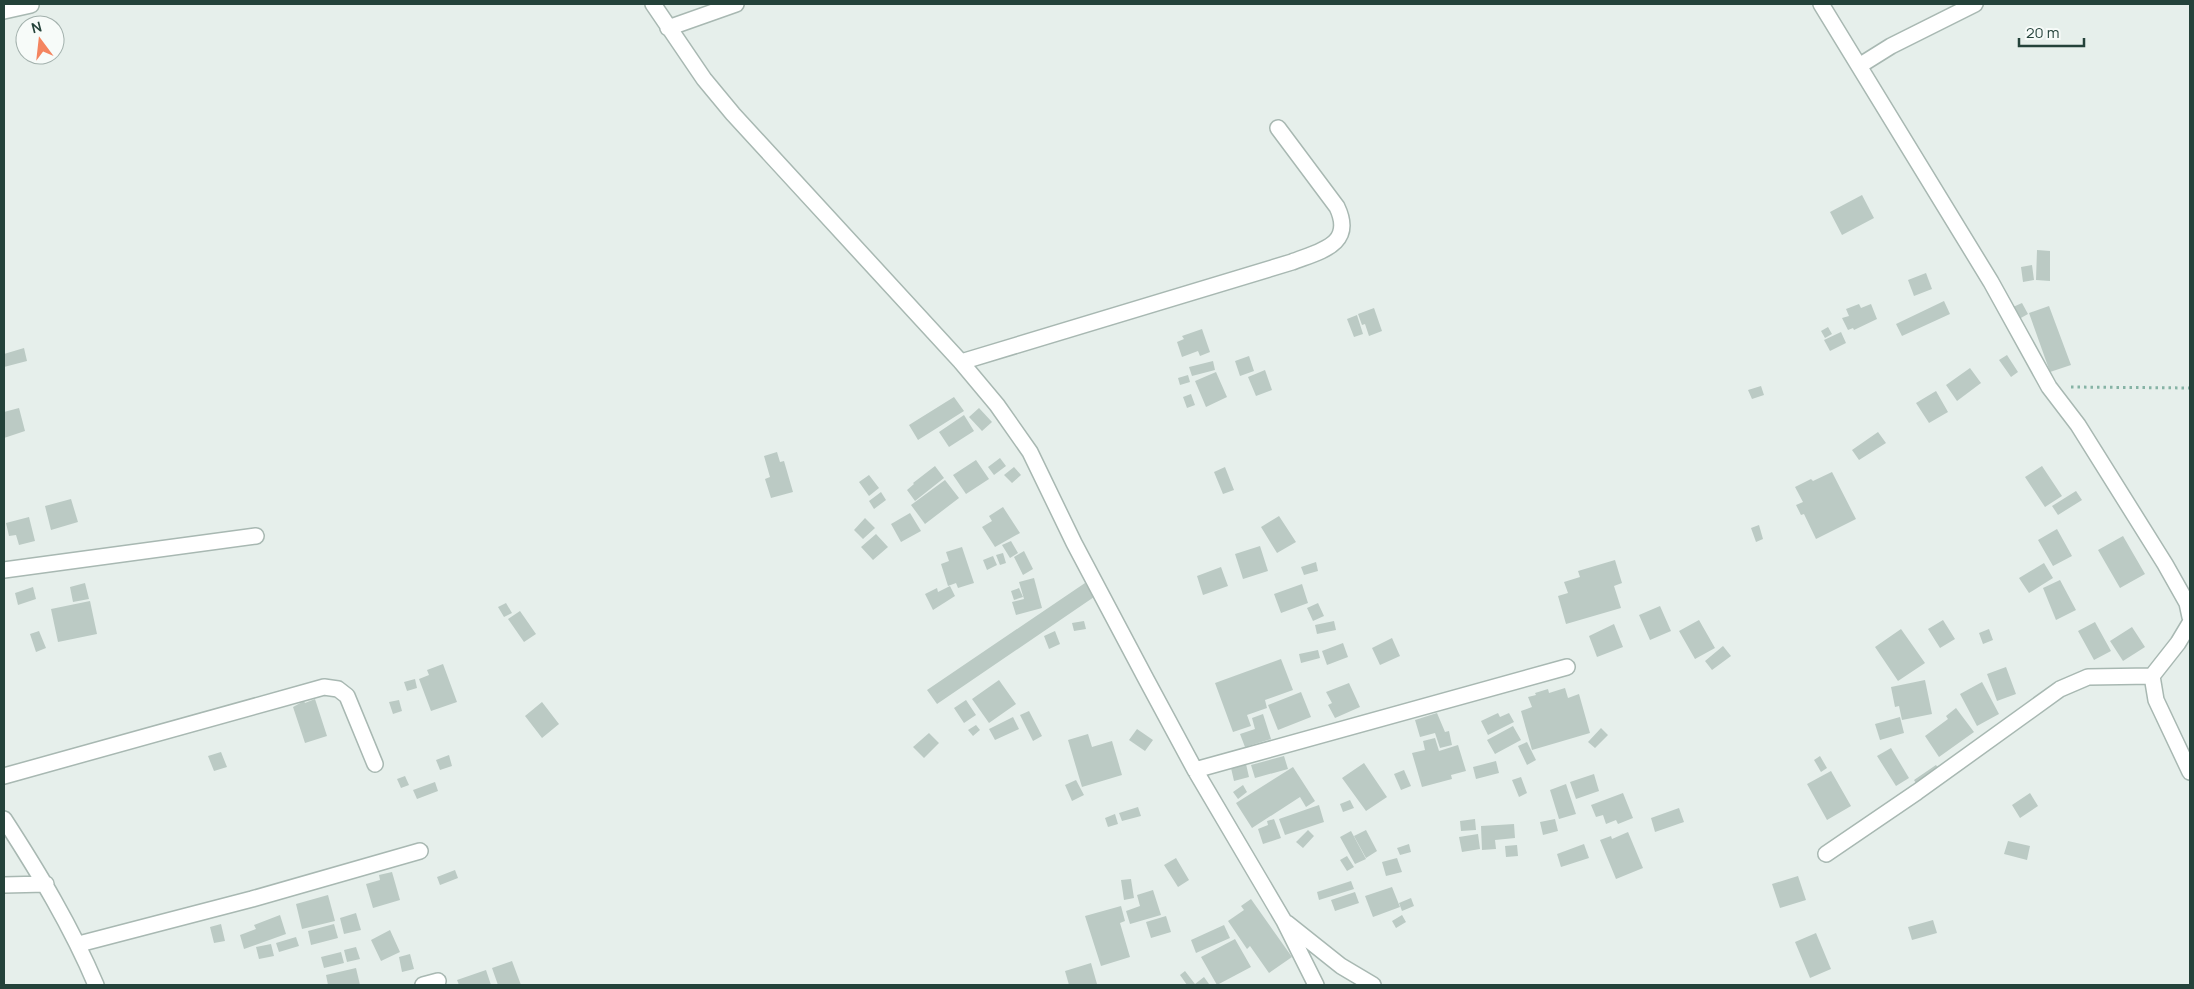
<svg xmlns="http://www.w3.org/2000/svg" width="2194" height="989" font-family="Manrope,sans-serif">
	<rect width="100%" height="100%" fill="#e6efeb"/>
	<path fill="#bbcac4" d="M1862,195L1874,218L1842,235L1830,212Z
		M2037,250L2050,251V281L2036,280Z
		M2032,265L2034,280L2023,282L2021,267Z
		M1926,273L1932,289L1914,296L1908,280Z
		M1944,301L1950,314L1902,336L1896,324Z
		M2022,303L2028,314L2019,319L2013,307Z
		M1859,304L1861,308L1871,304L1877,319L1854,330L1853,328L1848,330L1842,318L1849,316L1846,309Z
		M2049,306L2071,365L2050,372L2029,313Z
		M1374,308L1382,331L1369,336L1365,324L1362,325L1358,314Z
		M1357,315L1363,334L1354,337L1347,319Z
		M1828,327L1832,334L1825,338L1821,331Z
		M1202,329L1210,352L1200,356L1198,351L1182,357L1177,342L1184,339L1182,336Z
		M1841,332L1846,343L1830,351L1824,340Z
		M24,348L27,361L4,367V354Z
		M2007,355L2018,372L2011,377L1999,360Z
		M1249,356L1254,371L1240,376L1235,361Z
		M1213,361L1215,370L1192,376L1189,367Z
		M1970,368L1981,383L1957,401L1946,385Z
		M1265,370L1272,390L1256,396L1248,377Z
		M1216,372L1227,397L1206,407L1195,381Z
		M1188,375L1190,382L1180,385L1178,378Z
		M1761,386L1764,395L1752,399L1748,390Z
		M1936,391L1948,412L1929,423L1916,403Z
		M1191,394L1195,405L1187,408L1183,397Z
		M954,397L964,411L918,440L909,425Z
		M19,408L25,431L4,438V412Z
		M979,408L992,422L982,431L969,417Z
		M964,415L974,431L949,447L939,432Z
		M1878,432L1886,443L1859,460L1852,450Z
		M777,452L780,462L784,461L793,492L771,498L765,479L770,477L764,456Z
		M1000,458L1006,466L994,475L988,467Z
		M976,460L989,479L966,494L953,475Z
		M935,466L944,478L915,501L907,490L914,484L913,483Z
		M2042,466L2062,496L2045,507L2025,477Z
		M1014,467L1021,475L1012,483L1004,475Z
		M1225,467L1234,490L1223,494L1214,472Z
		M1832,472L1856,519L1816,539L1804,514L1801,515L1796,505L1803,502L1795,487L1811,479L1813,481Z
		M869,475L879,488L869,496L859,482Z
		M945,480L959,498L925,524L911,505Z
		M2076,491L2082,500L2058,515L2052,506Z
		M881,492L886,500L874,509L869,501Z
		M71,499L78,522L51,530L45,506Z
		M1003,507L1020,533L995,547L982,527L992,521L989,516Z
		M910,513L921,531L901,542L891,524Z
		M1279,516L1296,542L1277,553L1261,527Z
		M29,517L35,541L19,545L16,535L9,536L6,523Z
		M865,518L875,528L863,539L854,530Z
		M1759,525L1763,539L1756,542L1751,528Z
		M2057,529L2072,556L2053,566L2038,540Z
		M876,534L888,547L873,560L861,547Z
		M2123,536L2145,574L2120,588L2098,550Z
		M1011,541L1018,553L1010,558L1002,545Z
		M1260,546L1268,571L1243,579L1235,554Z
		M962,547L974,583L958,588L956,583L948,586L941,564L949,561L946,552Z
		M1024,551L1033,569L1023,575L1014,557Z
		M1003,553L1006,563L1000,565L996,555Z
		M993,556L997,565L987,570L983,560Z
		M1615,560L1622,583L1614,586L1621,608L1566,624L1558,596L1568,593L1564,582L1580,577L1578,571Z
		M1316,562L1318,571L1304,575L1301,567Z
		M2044,563L2053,578L2029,593L2019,578Z
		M1221,567L1228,586L1203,595L1197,576Z
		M1034,578L1042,608L1016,615L1012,602L1024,599L1019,582Z
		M2060,580L2076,610L2056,620L2043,588Z
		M85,583L89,599L73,602L70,587Z
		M1085,583L1094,597L937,704L927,690Z
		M1302,584L1308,603L1281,613L1274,594Z
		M950,586L955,596L933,610L925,594L937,588L938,592Z
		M33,587L36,599L18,605L15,593Z
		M1019,588L1023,597L1014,600L1011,591Z
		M90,601L97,634L58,642L51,609Z
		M506,603L512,613L504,617L498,607Z
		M1318,603L1324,616L1313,621L1307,608Z
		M1660,606L1671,631L1650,640L1639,615Z
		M520,611L536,634L524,642L508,619Z
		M1699,620L1715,648L1695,659L1679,631Z
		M1943,620L1955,639L1940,648L1928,629Z
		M1084,621L1086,629L1074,631L1072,623Z
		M1334,621L1336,630L1317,634L1315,625Z
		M2095,622L2111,651L2094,660L2078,631Z
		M1614,624L1623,647L1597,657L1589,636Z
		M2132,627L2145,647L2123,661L2110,641Z
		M1901,629L1925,663L1898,681L1875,647Z
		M1989,629L1993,640L1983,644L1979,633Z
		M39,631L46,648L36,652L30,634Z
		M1055,631L1060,644L1049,649L1044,636Z
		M1392,638L1400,656L1380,665L1372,648Z
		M1343,643L1348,657L1327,665L1322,651Z
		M1723,646L1731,656L1712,670L1705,661Z
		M1318,650L1320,658L1301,663L1299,654Z
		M1281,659L1293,690L1265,700L1267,708L1247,715L1251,726L1233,732L1215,683Z
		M443,664L457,702L431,711L419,679L429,675L427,670Z
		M2006,667L2016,694L1997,701L1987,674Z
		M415,679L417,688L407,691L404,682Z
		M999,680L1016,704L989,723L972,699Z
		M1925,680L1932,714L1902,720L1899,706L1895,707L1891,687Z
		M1982,682L1999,714L1977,726L1960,694Z
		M1349,683L1360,707L1335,718L1328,705L1332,703L1326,692Z
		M1565,688L1568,698L1579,694L1590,733L1532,750L1521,711L1532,707L1528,697L1536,695L1535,693L1548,689L1549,693Z
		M1301,692L1311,717L1278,730L1268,705Z
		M315,699L327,736L305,743L293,707L304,701L305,703Z
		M399,700L402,711L393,714L389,702Z
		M966,700L976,715L964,723L954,708Z
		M542,702L559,724L542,738L525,716Z
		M1956,708L1974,732L1939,757L1925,736L1948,719L1946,716Z
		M1029,711L1042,736L1033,741L1020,715Z
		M1437,713L1445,732L1449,731L1452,745L1440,748L1435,733L1420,737L1415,720Z
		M1498,713L1500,717L1509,713L1514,722L1488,735L1481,721Z
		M1263,714L1271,739L1245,747L1240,734L1255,729L1252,718Z
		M1013,717L1019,729L995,740L989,729Z
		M1900,717L1904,733L1880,740L1875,724Z
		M976,725L980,730L973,736L968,730Z
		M1513,726L1521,740L1495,754L1487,740Z
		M1601,728L1608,735L1595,748L1588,742Z
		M1137,729L1153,740L1145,751L1129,740Z
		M929,733L939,743L924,758L913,747Z
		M1088,734L1092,747L1112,741L1122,775L1082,787L1068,740Z
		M1435,738L1439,751L1458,745L1466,771L1451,775L1452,779L1422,787L1412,753L1425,750L1423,741Z
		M1527,742L1536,760L1527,765L1518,746Z
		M1891,748L1909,778L1896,786L1877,756Z
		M221,752L227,767L214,771L208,756Z
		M449,755L452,766L440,770L436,760Z
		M1284,756L1288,769L1255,778L1251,765Z
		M1820,756L1827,768L1821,772L1814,760Z
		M1496,761L1499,773L1476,779L1473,767Z
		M1364,763L1387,797L1366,811L1342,778Z
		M1246,764L1249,777L1234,781L1231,768Z
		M1936,765L1941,772L1919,788L1914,780Z
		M1293,767L1315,801L1306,807L1300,797L1252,828L1236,803Z
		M1404,770L1411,786L1401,790L1394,774Z
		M1831,771L1851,806L1827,820L1807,784Z
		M1594,774L1599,791L1576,799L1570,782Z
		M405,776L409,785L401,788L397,779Z
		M1521,777L1527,793L1519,797L1512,780Z
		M1076,780L1084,795L1072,801L1065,785Z
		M435,782L438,791L417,799L413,790Z
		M1566,784L1576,814L1559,819L1550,790Z
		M1243,785L1247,792L1238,799L1233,792Z
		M1623,793L1633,818L1618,824L1616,820L1606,824L1603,815L1596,817L1591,805Z
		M2030,793L2038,806L2020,818L2012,805Z
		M1350,800L1354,808L1343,812L1340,804Z
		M1319,805L1324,822L1285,835L1279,819Z
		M1138,807L1141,816L1122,821L1119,813Z
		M1679,808L1684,822L1655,832L1651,818Z
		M1115,814L1118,824L1108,827L1105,818Z
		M1274,819L1281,838L1263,844L1258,829L1268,825L1267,821Z
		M1475,819L1476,830L1461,831L1460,821Z
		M1555,819L1558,831L1543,835L1540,822Z
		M1514,824L1515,838L1495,840L1496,849L1482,850L1481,826Z
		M1308,830L1314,836L1303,848L1296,842Z
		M1366,830L1377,851L1366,858L1354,836Z
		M1351,831L1366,859L1355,864L1340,837Z
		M1628,832L1643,868L1616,879L1600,840L1611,836L1612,839Z
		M1478,834L1480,849L1462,852L1459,837Z
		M2008,841L2030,846L2027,860L2004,854Z
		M1409,844L1411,852L1400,855L1397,848Z
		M1584,844L1589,858L1561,867L1557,854Z
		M1517,845L1518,856L1506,857L1505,846Z
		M1347,856L1354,867L1347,871L1340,860Z
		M1176,858L1189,880L1178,887L1164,865Z
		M1397,858L1402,872L1386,876L1382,862Z
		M455,870L458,878L440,885L437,877Z
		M392,872L400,900L373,908L366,884L380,880L379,875Z
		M1798,876L1806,900L1780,908L1772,884Z
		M1131,879L1134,898L1124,900L1121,880Z
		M1351,881L1354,889L1319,900L1317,892Z
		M1392,887L1400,907L1373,917L1365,896Z
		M1153,890L1161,915L1130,924L1126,911L1140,906L1137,895Z
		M1355,892L1359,903L1335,911L1331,900Z
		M328,895L335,921L302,929L296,904Z
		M1411,898L1414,906L1402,911L1399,903Z
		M1251,899L1292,957L1269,973L1250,946L1247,949L1228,921L1244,910L1241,906Z
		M1121,906L1125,921L1120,923L1130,957L1101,966L1085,916Z
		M356,913L361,930L344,934L340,918Z
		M280,915L286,934L244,949L240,935L256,929L254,925Z
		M1402,915L1406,922L1396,928L1392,921Z
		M1166,916L1171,932L1151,938L1146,922Z
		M1933,920L1937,933L1912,940L1908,927Z
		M221,924L225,941L214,943L210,927Z
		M334,924L338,938L311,945L308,931Z
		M1224,925L1230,938L1196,953L1191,940Z
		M390,930L400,952L381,961L371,940Z
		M1816,933L1831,969L1810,978L1795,942Z
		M296,937L299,946L279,952L276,943Z
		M1235,939L1251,967L1217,985L1201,957Z
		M271,944L274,956L259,959L256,947Z
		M356,947L360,959L347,962L344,950Z
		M341,952L344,963L324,968L321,957Z
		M410,954L414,969L402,972L399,957Z
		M512,961L521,985H498L492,968Z
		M1091,963L1097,984L1069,985L1065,971Z
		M356,968L360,985H328L326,975Z
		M486,970L491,985H459L457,980Z
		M1185,971L1195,984L1204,977L1209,984L1187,985L1180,975Z"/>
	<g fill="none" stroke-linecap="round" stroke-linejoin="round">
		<defs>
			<path id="minor" d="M653,4L704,79L733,114L961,362L997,405L1030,452L1074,543L1146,679L1195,770L1284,921L1316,985
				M1821,4L1991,282L2049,387L2078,425L2165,564L2187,603L2190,617
				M4,11L31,5
				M668,28L736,4
				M1859,66L1891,46L1975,4
				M961,362L1292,262C1320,251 1355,245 1337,207L1278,128
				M4,570L256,536
				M2190,623L2178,643L2152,676L2156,700L2190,772
				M1195,770L1567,667
				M4,776L324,687L338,689L347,696L375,764
				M4,819C39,873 71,926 96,985
				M1826,854L1917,792L2060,689L2088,677L2152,676
				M4,885L46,884
				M1287,923L1341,966L1373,985
				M79,944L252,899L420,851
				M423,985L438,981"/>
		</defs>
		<use href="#minor" stroke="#a8b8b2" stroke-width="18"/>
		<path stroke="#86b3a5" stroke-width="3" stroke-dasharray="2.5 4" stroke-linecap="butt" d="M2071,387L2190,388"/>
		<use href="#minor" stroke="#fff" stroke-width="15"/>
	</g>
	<rect width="2194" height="989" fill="none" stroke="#24423a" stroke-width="10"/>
	<g transform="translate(40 40) rotate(345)"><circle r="24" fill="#f7fbf9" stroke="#a3b1ad"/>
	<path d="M0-4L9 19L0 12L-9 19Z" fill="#f4845f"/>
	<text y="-8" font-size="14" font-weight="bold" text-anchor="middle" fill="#24423a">N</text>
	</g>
	<path d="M2019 38v8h65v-8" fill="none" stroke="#24423a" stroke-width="2.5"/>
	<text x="2026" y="38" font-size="15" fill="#24423a" stroke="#f7fbf9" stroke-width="4" paint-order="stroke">20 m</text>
</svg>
